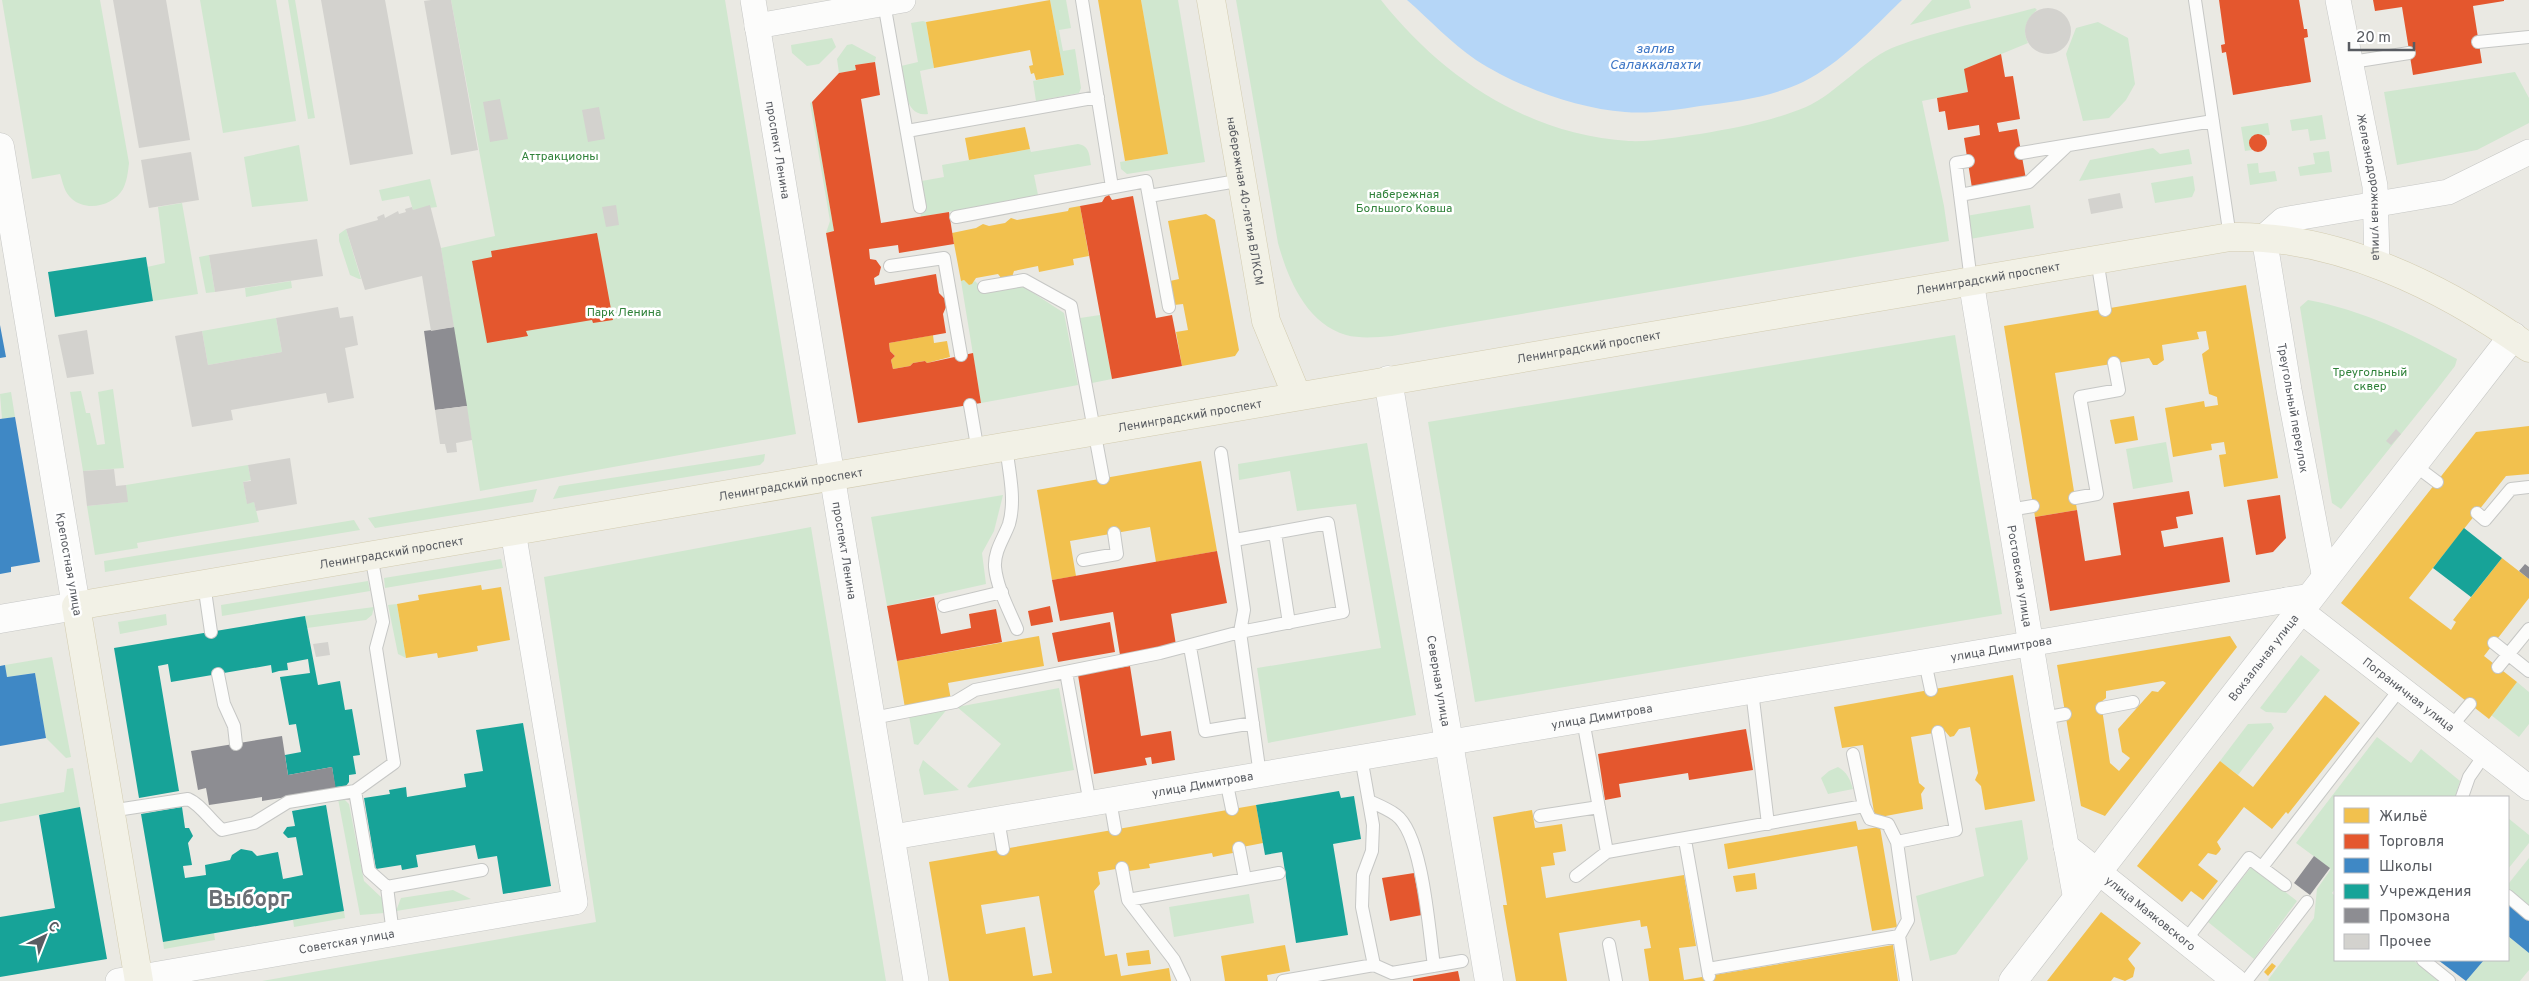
<svg xmlns="http://www.w3.org/2000/svg" width="2529" height="981" font-family="Overpass,sans-serif">
	<rect width="100%" height="100%" fill="#eae9e3"/>
	<path fill="#d0e7cf" d="M2,0H100L129,163C128,172 127,181 123,189C113,206 87,212 72,199C64,192 63,183 60,174L32,179Z
		M200,0H276L296,121L223,133Z
		M288,0H295L315,118L308,119Z
		M451,0H725L796,434L480,491L441,248L495,236Z
		M1050,0H1066L1071,28L1059,30L1063,51L1075,49L1081,88L1079,93L1036,101L1033,81L1064,75Z
		M1141,0H1178L1205,162L1127,174L1121,169L1120,162L1167,154Z
		M1236,0H1381C1442,77 1528,135 1629,141C1652,142 1677,137 1700,134C1737,128 1772,121 1806,107C1836,94 1867,56 1897,46C1940,30 1990,20 2035,8L2037,10C2026,19 2022,30 2028,43L1965,69L1968,92L1922,101L1944,206L1949,241L1392,336C1377,337 1361,339 1346,335C1306,323 1288,279 1278,243Z
		M1932,0H1969L1971,8L1910,25Z
		M923,21L926,22L934,68L920,71L928,114C904,118 904,82 901,66L918,62L911,23Z
		M2098,22L2128,38L2135,84L2126,100L2109,118L2083,121L2066,54L2076,28Z
		M832,38L836,47L819,64L807,66L792,53L791,45Z
		M852,44L876,57L875,62L855,65L856,70L839,73L837,59L847,45Z
		M2515,72L2529,98V123L2477,150L2397,165L2384,92Z
		M812,102L834,231L826,233L830,221L810,103Z
		M2322,115L2326,139L2310,141L2308,129L2292,131L2290,120Z
		M2268,123L2270,135L2252,136L2249,144L2252,150L2245,151L2241,127Z
		M1078,144C1090,146 1089,155 1091,165L1034,175L1038,195L921,217L916,182L944,177L942,165L1030,149L1031,152Z
		M299,145L308,201L252,207L244,157Z
		M2153,148L2160,154L2189,149L2192,164L2079,181L2090,160Z
		M2329,151L2332,172L2300,176L2298,167L2315,164L2313,153Z
		M2258,163L2259,173L2275,171L2277,181L2250,185L2247,164Z
		M2193,176L2195,190L2192,197L2155,203L2151,183Z
		M430,179L437,207L413,210L409,196L382,201L379,190Z
		M182,203L198,294L153,301L147,267L165,263L158,207Z
		M2030,205L2034,228L1964,240L1960,217Z
		M346,229L361,279H359L350,275L339,241V234Z
		M209,255L215,292L206,293L199,257Z
		M964,280L969,285L975,281L978,284L981,293L1021,285L1064,313L1078,385L981,403L961,281Z
		M291,281L292,288L246,297L245,288Z
		M2308,300C2362,310 2410,333 2457,359L2455,366L2438,388L2341,509L2332,503L2300,307Z
		M1100,315L1112,379L1092,383L1080,318Z
		M276,318L282,352L208,365L202,331Z
		M1955,335L2002,614L1475,702L1428,422Z
		M113,389L124,468L83,471L70,392L81,391L86,413H90L97,445L105,444L98,392Z
		M11,392L15,417L2,419L0,394Z
		M2166,442L2173,482L2133,489L2126,449Z
		M1367,443L1416,715L1268,743L1257,668L1381,648L1356,504L1297,511L1290,471L1239,480L1238,464Z
		M765,454L764,461L760,465L553,499L559,486Z
		M248,465L251,480L243,482L247,503L254,502L259,522L137,543L138,548L95,555L87,506L127,502L126,485Z
		M537,489L533,502L375,528L368,518Z
		M1003,495L994,531L982,553L986,584L887,606L871,517Z
		M354,520L360,530L105,572L104,561Z
		M811,527L886,981H262L596,922L544,577Z
		M501,559L503,568L385,588L384,578Z
		M368,581L370,591L222,616L221,605Z
		M397,604L406,658L398,654L388,605Z
		M374,607L372,615L366,620L307,628L305,616Z
		M166,614L167,625L120,634L118,622Z
		M2301,655L2320,670L2286,713L2266,712L2260,708Z
		M52,657L71,757L66,758L46,738L35,673L7,677L5,665Z
		M2517,682L2529,692V724L2519,737L2491,715Z
		M1059,688L1074,770L969,788L967,786L1001,744L957,707Z
		M948,708L918,745L914,744L909,716Z
		M2271,723L2274,728L2238,775L2220,761L2248,724Z
		M2377,737L2411,763L2421,749L2460,781L2455,797H2335V889L2332,893L2335,896V960H2413L2439,981H2269L2268,980L2314,918L2317,889L2331,869L2296,843Z
		M923,760L959,790L924,795L919,770Z
		M1838,767C1847,772 1850,779 1853,789L1828,794L1821,778L1829,771Z
		M73,768L80,807L0,822V804L64,792L67,769Z
		M338,799H344L349,804L364,881L382,898L384,913L360,915Z
		M2508,818L2529,835V843L2508,869Z
		M2022,820L2028,859L1956,954L1930,961L1916,896L1984,876L1975,828Z
		M2529,858V909L2509,892V883Z
		M2252,866L2297,901L2254,959L2208,922Z
		M453,890L471,899L396,911L401,898Z
		M1249,894L1254,923L1174,937L1169,907Z
		M344,911L345,918L294,927L293,920Z
		M214,933L215,940L164,949L163,942Z
		M2508,936L2529,953V970L2520,981H2466L2484,960H2508Z"/>
	<path fill="#b5d6f7" d="M1407,0H1902C1872,29 1841,63 1803,82C1771,97 1735,102 1700,106C1675,110 1650,114 1625,112C1577,109 1516,86 1476,60C1451,43 1430,20 1407,0Z"/>
	<path fill="#f2c14e" fill-rule="evenodd" d="M1050,0L1064,75L1036,80L1034,73L1031,74L1029,66L1033,65L1030,50L934,68L926,22Z
		M1098,0H1141L1168,154L1125,161Z
		M1025,127L1030,149L969,160L965,138Z
		M1080,206L1089,256L1073,259L1074,265L1039,272L1038,266L1014,271L1012,277L1002,279L998,274L976,278L972,284L969,285L964,280L961,281L952,233L976,228L983,224L989,226L1005,223L1011,218L1017,220L1068,211L1069,208Z
		M1206,214L1215,220L1239,350L1235,356L1182,366L1176,332L1188,330L1183,304L1174,305L1170,281L1179,279L1168,221Z
		M2246,285L2278,478L2224,487L2219,455L2226,454L2224,442L2211,444L2212,450L2173,457L2165,408L2204,401L2205,407L2218,405L2217,397L2209,394L2202,354L2209,349L2206,331L2197,332L2199,339L2162,345L2164,360L2157,365H2153L2149,358L2055,373L2077,510L2035,517L2004,326Z
		M933,335L934,343L947,341L950,357L927,363L925,361L913,363L910,366L893,369L891,360L895,356L890,351L889,343Z
		M2134,416L2138,440L2115,444L2110,420Z
		M2529,426V474L2506,476L2409,598L2451,630L2456,622L2453,620L2502,558L2529,579V598L2484,656L2517,682L2489,719L2341,603L2476,432Z
		M1201,461L1217,551L1156,562L1150,527L1070,541L1076,576L1052,580L1037,490Z
		M481,585L482,590L501,587L510,640L477,646L478,651L438,658L437,653L406,658L397,604L419,600L418,595Z
		M1039,636L1044,666L948,683L951,700L905,708L897,661Z
		M2230,636L2237,647L2105,816L2081,806L2057,665ZM2163,681L2166,683L2158,692L2152,691L2118,729L2122,752L2130,758L2119,771L2110,763L2101,702L2106,698V691Z
		M2013,675L2035,801L1985,810L1981,786L1975,780L1978,773L1970,727L1959,729L1954,736L1950,737L1945,731L1911,737L1919,783L1925,788L1921,794L1923,809L1875,818L1863,745L1842,748L1834,707Z
		M2325,695L2360,723L2288,814L2286,812L2272,829L2244,807L2217,842L2221,849L2219,852L2216,855L2208,853L2198,865L2218,881L2203,900L2191,891L2182,902L2137,866L2220,761L2253,787Z
		M1256,805L1263,843L1232,849L1233,853L1222,855L1213,857L1212,853L1149,864L1150,868L1129,871L1128,867L1098,872L1100,884L1094,891L1105,956L1117,954L1121,976L1169,968L1171,981H949L929,862ZM1039,896L1052,973L1033,976L1025,927L986,934L981,905Z
		M1532,810L1535,828L1562,824L1566,851L1553,853L1555,865L1541,867L1546,898L1684,875L1696,946L1679,948L1684,980L1893,945L1898,981H1649L1644,949L1651,948L1647,926L1641,927L1640,920L1559,933L1567,981H1516L1503,905H1507L1493,817Z
		M1856,821L1858,830L1880,827L1897,927L1872,931L1857,846L1728,869L1724,844Z
		M1755,873L1757,889L1736,892L1733,876Z
		M2101,912L2141,943L2128,959L2135,968L2133,977L2125,981L2114,977L2111,981H2047Z
		M1285,945L1290,971L1267,975L1268,981H1225L1221,956Z
		M1149,950L1151,964L1128,966L1126,953Z
		M2272,963L2276,966L2268,976L2264,972Z"/>
	<path fill="#e4572e" d="M2219,0H2299L2304,29H2307L2308,37L2304,38L2311,82L2233,95L2226,52L2222,53L2221,45L2225,44Z
		M2373,0H2504V1L2473,6L2482,63L2413,75L2402,7L2375,11Z
		M2001,54L2005,77L2013,76L2020,119L1997,123L1999,132L2017,129L2026,179L1972,188L1964,138L1980,135L1979,125L1948,130L1945,111L1939,112L1937,98L1968,92L1964,69Z
		M875,62L880,95L861,99L881,223L949,212L954,244L899,253L898,245L869,249L870,259L876,260L881,267L879,275L874,278L875,285L936,274L939,293L945,299L946,307L943,314L946,333L889,343L890,351L895,356L891,360L893,369L910,366L913,363L925,361L927,363L973,353L981,403L858,423L826,233L834,231L812,102L839,73L856,70L855,65Z
		M2249 143a9 9 0 1 1 18 0a9 9 0 1 1-18 0Z
		M1109,195L1112,200L1133,196L1156,318L1172,315L1182,366L1112,379L1080,206L1102,202L1105,197Z
		M597,233L613,320L593,323L592,320L526,331L528,336L487,343L472,261L492,257L491,251Z
		M2189,491L2193,514L2176,517L2178,528L2161,531L2164,547L2223,537L2230,582L2050,611L2035,517L2077,510L2085,561L2121,555L2113,503Z
		M2280,495L2286,538L2273,552L2256,555L2247,500Z
		M1217,551L1227,603L1171,614L1176,645L1120,655L1113,612L1060,621L1052,580Z
		M934,597L941,634L971,628L969,614L996,609L1002,642L897,661L887,606Z
		M1050,606L1053,622L1031,626L1028,611Z
		M1110,622L1115,652L1058,662L1052,633Z
		M1130,666L1141,736L1171,731L1175,760L1152,764L1151,757L1145,758L1147,765L1094,774L1078,675Z
		M1746,729L1753,770L1689,780L1688,773L1619,784L1621,797L1605,800L1598,754Z
		M1414,873L1422,915L1390,921L1382,878Z
		M1458,971L1460,981H1413V979Z"/>
	<path fill="#3f88c5" d="M0,325L6,357L0,358Z
		M15,417L40,562L11,567V572L0,574V419Z
		M5,665L7,677L35,673L46,738L0,746V666Z
		M2508,903L2529,921V953L2508,936Z
		M2438,960H2484L2466,981Z"/>
	<path fill="#17a398" d="M146,257L153,301L55,317L48,272Z
		M2464,528L2502,558L2471,597L2433,568Z
		M305,616L318,685L340,681L345,710L352,709L360,755L353,756L356,774L349,775V782L346,786L335,787L332,767L288,775L285,755L301,752L296,724L289,725L280,677L310,673L308,659L287,663L288,670L279,671L272,673L271,665L171,682L168,664L158,666L179,791L139,798L114,648Z
		M523,723L551,886L503,894L497,856L478,859L475,845L416,855L418,867L402,870L401,865L376,869L364,798L390,794L389,790L406,787L407,797L466,787L464,774L483,771L476,730Z
		M1339,791L1341,798L1354,796L1361,839L1333,844L1348,935L1296,943L1282,852L1265,855L1256,805Z
		M326,805L344,911L163,942L141,814L182,807L185,828H189L193,836L188,843L192,865L183,866L185,878L206,875L205,865L230,860L232,855L241,849L252,851L257,856L278,852L283,879L303,875L296,837L288,838L283,833L287,827L295,826L292,811Z
		M80,807L107,959L0,977V917L55,908L39,815Z"/>
	<path fill="#8d8d92" d="M454,327L467,406L435,410L424,331Z
		M2525,564L2529,567V579L2519,571Z
		M282,736L288,775L332,767L336,789L262,801V797L209,805L206,788L198,790L191,751Z
		M2314,856L2330,868L2310,895L2294,883Z"/>
	<path fill="#d3d2ce" d="M113,0H166L190,140L139,148Z
		M321,0H385L413,154L350,165Z
		M431,0H451L478,150L451,155L424,1Z
		M2025 31a23 23 0 1 1 46 0a23 23 0 1 1-46 0Z
		M500,99L508,139L490,142L483,102Z
		M599,107L605,139L588,142L582,110Z
		M191,152L199,200L149,208L141,160Z
		M2120,193L2123,208L2091,214L2088,199Z
		M430,205L441,248L454,327L431,331L422,276L365,290L346,229L378,220L377,217L384,214L385,218L398,211L399,214L406,212L405,209L412,207L413,210Z
		M616,205L619,225L606,227L602,207Z
		M317,239L323,276L215,292L209,255Z
		M338,307L340,318L353,316L358,345L345,348L354,398L328,403L326,393L231,410L233,420L192,427L175,336L202,331L208,365L282,352L276,318Z
		M87,330L94,374L67,378L58,335Z
		M467,406L472,440L456,443L457,452L447,453L445,444H440L435,410Z
		M2396,429L2401,434L2391,445L2386,441Z
		M290,458L297,504L256,511L254,502L247,504L243,482L251,481L248,465Z
		M114,469L116,486L126,485L128,502L87,506L83,471Z
		M328,642L330,655L316,657L313,644Z"/>
	<g fill="none" stroke-linecap="round" stroke-linejoin="round">
		<defs>
			<path id="service" d="M1082,0L1112,187
				M2195,0L2230,237
				M884,3L920,207
				M2478,42L2529,37
				M2352,62L2409,53
				M907,131L1098,97
				M2021,153L2213,121
				M1968,161L1956,163L1971,281
				M1960,195L2029,182L2067,146
				M1149,196L1243,180
				M956,217L1146,181L1169,307
				M2097,259L2105,310
				M890,266L944,258L961,355
				M984,287L1024,280L1071,306L1103,478
				M970,405L978,452
				M1006,447C1009,471 1016,500 1009,524C1004,538 994,551 995,567C997,588 1009,610 1017,629
				M1221,453L1244,610L1240,632L1260,775
				M2413,464L2437,482
				M2075,498L2097,494L2080,397L2119,390L2114,363
				M2009,510L2033,506
				M2477,513L2485,520L2511,489L2529,487
				M1275,533L1289,623
				M371,555L383,622L376,648L394,763L355,791L369,871L387,887L393,934
				M1083,560L1117,554L1114,533
				M204,584L211,632
				M944,606L1002,592
				M2494,643L2529,671
				M1190,647L1205,731L1253,723
				M1925,662L1931,690
				M2498,667L2529,629
				M1066,672L1090,804
				M218,674L224,704L234,726L236,744
				M1752,691L1768,824
				M2102,708L2133,702
				M873,718L955,702L975,690L1160,653L1240,632L1343,612L1328,523L1235,540
				M2043,718L2065,714
				M2450,728L2470,704
				M1361,757L1373,825L1372,851L1363,875L1362,907L1374,965
				M1226,780L1232,809
				M2462,797L2469,777L2485,754
				M1110,800L1115,829
				M1369,801C1378,805 1388,809 1396,815C1423,835 1429,932 1434,966
				M1864,806L1870,819L1888,824L1897,842
				M110,811L188,799C200,804 210,820 222,830L254,823L288,802L355,791
				M1540,816L1599,807
				M998,819L1003,849
				M1685,840L1709,976
				M1239,848L1245,879
				M1607,852L1864,806L1853,754
				M2262,867L2400,689
				M1122,868L1128,900
				M1576,876L1607,852L1583,720
				M387,887L482,870
				M2508,896L2529,914
				M2185,941L2249,858L2285,885
				M1609,944L1616,981
				M2423,960L2449,981
				M1708,969L1899,936
				M1184,981L1174,960L1128,900L1279,873
				M1283,981L1374,965L1392,973L1462,961
				M1906,981L1899,936L1908,920L1897,842L1956,830L1938,732
				M2246,981L2307,902"/>
			<g id="minor">
				<path id="s1" d="M753,0L916,981"/>
				<path id="s2" d="M2338,0L2375,186L2377,263"/>
				<path d="M757,26L903,0"/>
				<path id="s3" d="M1971,281L2043,718L2076,900"/>
				<path d="M2325,579L2289,390L2264,237L2283,220L2448,192L2529,152"/>
				<path id="s4" d="M2287,600L2529,788"/>
				<path id="s5" d="M893,837L2311,596"/>
				<path id="s6" d="M2066,846L2235,981"/>
				<path id="s7" d="M118,981L575,902L513,531"/>
			</g>
			<g id="tertiary">
				<path d="M0,147L76,606L0,619"/>
				<path id="s8" d="M2013,981L2513,336"/>
			</g>
			<g id="secondary">
				<path id="s9" d="M1388,380L1489,981"/>
			</g>
			<g id="primary">
				<path id="s10" d="M1211,0L1266,321L1297,396"/>
				<path id="s11" d="M139,981L76,606C795,485 1512,359 2230,237C2336,234 2444,287 2529,348"/>
			</g>
		</defs>
		<use href="#service" stroke="#c6c7c5" stroke-width="14"/>
		<use href="#minor" stroke="#c6c7c5" stroke-width="26"/>
		<use href="#tertiary" stroke="#c6c7c5" stroke-width="29"/>
		<use href="#secondary" stroke="#c7c8c7" stroke-width="29"/>
		<use href="#primary" stroke="#d3ccb0" stroke-width="29"/>
		<use href="#service" stroke="#fcfcfb" stroke-width="12"/>
		<use href="#minor" stroke="#fcfcfb" stroke-width="25"/>
		<use href="#tertiary" stroke="#fcfcfb" stroke-width="28"/>
		<use href="#secondary" stroke="#fcfcfb" stroke-width="28"/>
		<use href="#primary" stroke="#f2f1e6" stroke-width="28"/>
	</g>
	<g text-anchor="middle" stroke-width="5" stroke-linejoin="round" paint-order="stroke">
		<g font-size="12" fill="#595c62" stroke="#fff">
			<text dy="4" stroke="none"><textPath href="#s1" startOffset="152">проспект Ленина</textPath></text>
			<text dy="4" stroke="none"><textPath href="#s2" startOffset="190">Железнодорожная улица</textPath></text>
			<text dy="4" stroke="none"><textPath href="#s10" startOffset="204">набережная 40-летия ВЛКСМ</textPath></text>
			<text dy="4" stroke="none"><textPath href="#s11" startOffset="2320">Ленинградский проспект</textPath></text>
			<text dy="4" stroke="none"><textPath href="#s11" startOffset="1915">Ленинградский проспект</textPath></text>
			<text transform="translate(2293 408) rotate(80)" y="4">Треугольный переулок</text>
			<text dy="4" stroke="none"><textPath href="#s11" startOffset="1510">Ленинградский проспект</textPath></text>
			<text dy="4" stroke="none"><textPath href="#s11" startOffset="1105">Ленинградский проспект</textPath></text>
			<text dy="4" stroke="none"><textPath href="#s1" startOffset="558">проспект Ленина</textPath></text>
			<text dy="4" stroke="none"><textPath href="#s11" startOffset="700">Ленинградский проспект</textPath></text>
			<text transform="translate(69 564) rotate(80)" y="4">Крепостная улица</text>
			<text dy="4" stroke="none"><textPath href="#s3" startOffset="299">Ростовская улица</textPath></text>
			<text dy="4" stroke="none"><textPath href="#s5" startOffset="1124">улица Димитрова</textPath></text>
			<text dy="4" stroke="none"><textPath href="#s8" startOffset="409">Вокзальная улица</textPath></text>
			<text dy="4" stroke="none"><textPath href="#s9" startOffset="305">Северная улица</textPath></text>
			<text dy="4" stroke="none"><textPath href="#s4" startOffset="154">Пограничная улица</textPath></text>
			<text dy="4" stroke="none"><textPath href="#s5" startOffset="719">улица Димитрова</textPath></text>
			<text dy="4" stroke="none"><textPath href="#s5" startOffset="314">улица Димитрова</textPath></text>
			<text dy="4" stroke="none"><textPath href="#s6" startOffset="108">улица Маяковского</textPath></text>
			<text dy="4" stroke="none"><textPath href="#s7" startOffset="232">Советская улица</textPath></text>
		</g>
		<g font-size="12" fill="#30823a" stroke="#fff">
			<text x="560" y="160">Аттракционы</text>
			<text x="1404" y="198">набережная<tspan x="1404" dy="14">Большого Ковша</tspan></text>
			<text x="624" y="316">Парк Ленина</text>
			<text x="2370" y="376">Треугольный<tspan x="2370" dy="14">сквер</tspan></text>
		</g>
		<g font-size="14" font-style="italic" fill="#3d76c6" stroke="#fff">
			<text x="1655" y="53">залив<tspan x="1655" dy="16">Салаккалахти</tspan></text>
		</g>
		<g font-size="22" font-weight="bold" fill="#6a6e74" stroke="#fff">
			<text x="249" y="906">Выборг</text>
		</g>
	</g>
	<rect x="2334" y="796" width="175" height="165" fill="#ffffff" stroke="#bdbec0"/>
	<rect x="2344" y="808" width="25" height="15" fill="#f2c14e" stroke="#bdbec0"/>
	<text x="2379" y="821" font-size="15" fill="#595c62">Жильё</text>
	<rect x="2344" y="834" width="25" height="15" fill="#e4572e" stroke="#bdbec0"/>
	<text x="2379" y="846" font-size="15" fill="#595c62">Торговля</text>
	<rect x="2344" y="858" width="25" height="15" fill="#3f88c5" stroke="#bdbec0"/>
	<text x="2379" y="871" font-size="15" fill="#595c62">Школы</text>
	<rect x="2344" y="884" width="25" height="15" fill="#17a398" stroke="#bdbec0"/>
	<text x="2379" y="896" font-size="15" fill="#595c62">Учреждения</text>
	<rect x="2344" y="908" width="25" height="15" fill="#8d8d92" stroke="#bdbec0"/>
	<text x="2379" y="921" font-size="15" fill="#595c62">Промзона</text>
	<rect x="2344" y="934" width="25" height="15" fill="#d3d2ce" stroke="#bdbec0"/>
	<text x="2379" y="946" font-size="15" fill="#595c62">Прочее</text>
	<g transform="translate(45 936) rotate(43)" stroke="#ffffff" stroke-width="4" paint-order="stroke">
	<path d="M0-4L9 19L0 12L-9 19Z" fill="#595c62"/>
	<text y="-8" font-size="14" font-weight="bold" text-anchor="middle" fill="#595c62">С</text>
	</g>
	<path d="M2349 42v8h65v-8" fill="none" stroke="#595c62" stroke-width="2.5"/>
	<text x="2356" y="42" font-size="15" fill="#595c62" stroke="#ffffff" stroke-width="4" paint-order="stroke">20 m</text>
</svg>
